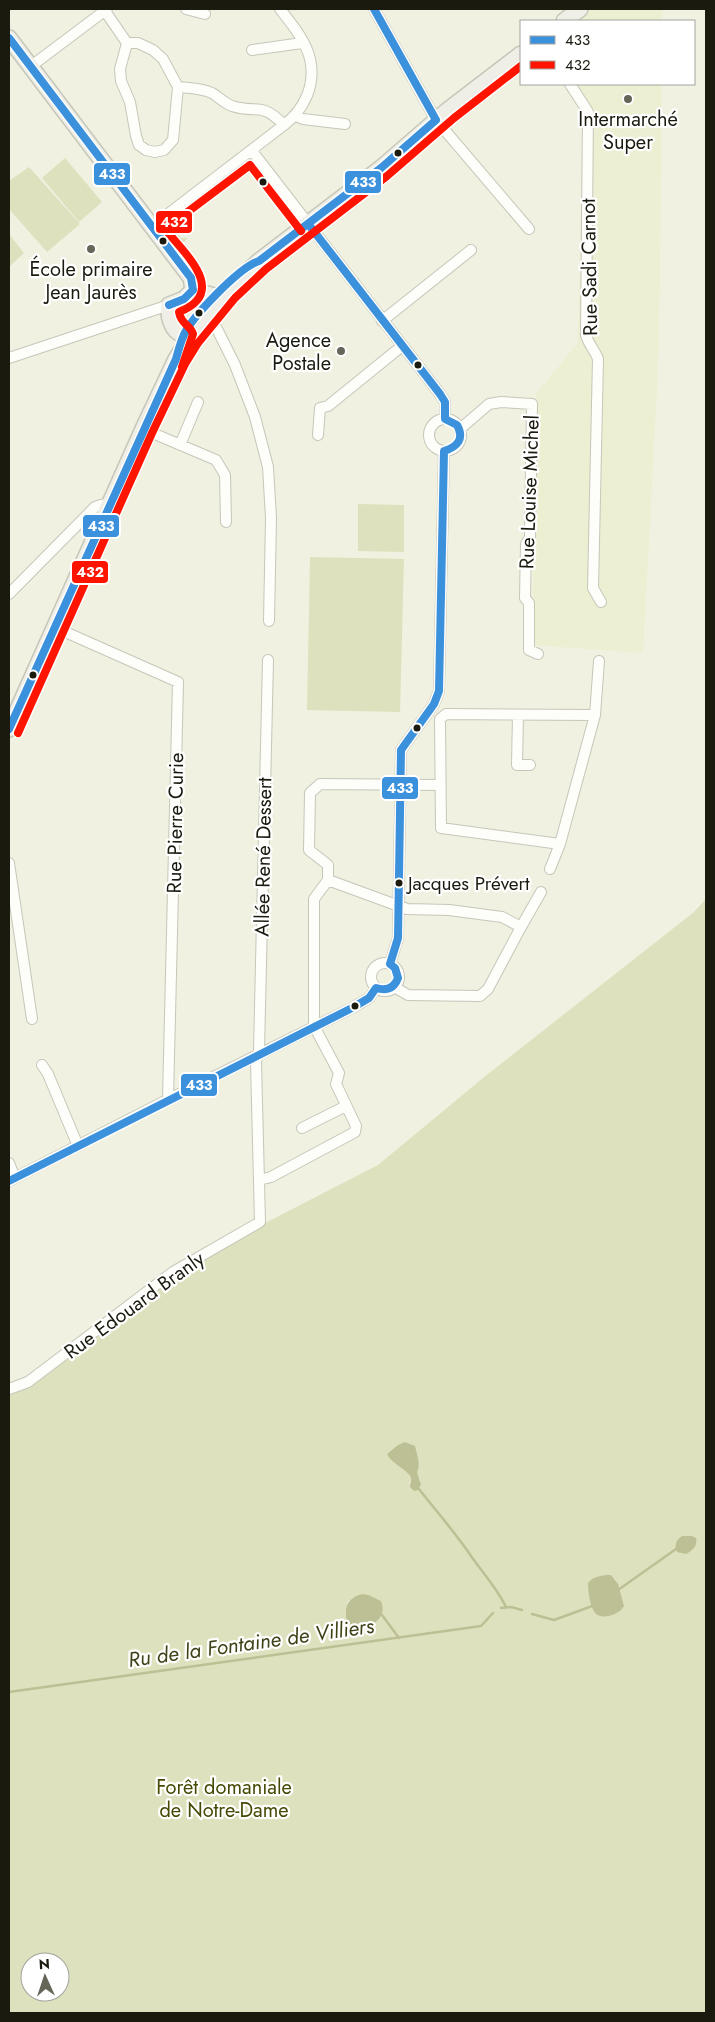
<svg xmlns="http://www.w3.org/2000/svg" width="715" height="2022" font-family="Jost,sans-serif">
	<rect width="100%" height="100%" fill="#f0f1e0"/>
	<path fill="#edefd2" d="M573,9H662V21H555Z
		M562,84H662L660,276L657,388L643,653L532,645L536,394L578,343L583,111Z"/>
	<path fill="#dee1bd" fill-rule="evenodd" d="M65,158L102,202L79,222L42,178Z
		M29,167L80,224L47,252L9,209V181Z
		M169,221H175L179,226L174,228L181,238H186L187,239L178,248L165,232L166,224Z
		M9,234L24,253L9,267Z
		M358,504L404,505V552L358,551Z
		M310,557L404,559L400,712L307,710Z
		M706,899V2013H9V1392L172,1271L378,1165L483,1078L694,912ZM405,1442L414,1446L419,1465L416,1472L421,1481L409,1484L411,1479L409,1474L387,1454L398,1445ZM615,1579L624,1606L594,1610L589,1594ZM363,1594L369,1595L381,1601C388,1617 373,1627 359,1630L347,1622L345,1613L348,1601ZM30,1962H60V1992H30Z"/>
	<path fill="#bdbf94" d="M405,1442L415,1446C417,1455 421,1464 417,1472L421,1484L418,1490L414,1491L410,1487C410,1484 411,1482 411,1479C411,1471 391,1464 387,1454L398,1445Z
		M682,1536H692L696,1538C698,1546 692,1551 686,1554L677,1552C674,1545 676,1540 682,1536Z
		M611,1575L618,1584L624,1606C620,1614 604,1620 596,1614C590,1608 588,1591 588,1583C593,1576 603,1575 611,1575Z
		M363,1594L369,1595L381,1601C388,1617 373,1627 359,1630L347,1622C343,1607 348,1597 363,1594Z"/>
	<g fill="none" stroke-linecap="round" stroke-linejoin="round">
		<path stroke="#bdbf94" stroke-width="2.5" d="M419,1489C436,1511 455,1532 471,1556C483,1573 497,1588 506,1607
			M618,1590L676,1549
			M501,1608L511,1607L522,1610
			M532,1614L554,1620L595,1605
			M382,1615L399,1638
			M9,1692L481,1626L493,1613"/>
		<defs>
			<path id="street" d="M186,9L205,14
				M374,9L436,120L529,229
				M105,11L127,43
				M127,43H138L153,50L163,59L178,87L173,140L164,150L155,152L146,150L139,145L136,136L130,102L121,81L120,69Z
				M252,50L302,43
				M30,67L107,9
				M570,84L588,112L586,335C588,344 595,350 598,359L593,588L601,602
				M178,87C189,88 202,88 212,93C219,97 224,103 232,106C257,114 261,101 284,125
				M296,116L303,119L345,124
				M252,151L440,394L445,402V419
				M151,227L284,125C304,110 316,85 310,59C306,41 291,23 280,9
				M209,313L235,365L255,417L268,467L271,518L269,621
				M382,321L471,250
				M9,358L169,305C177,311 176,314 181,321C184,326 191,327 196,330
				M429 435a16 16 0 1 1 32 0a16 16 0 1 1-32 0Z
				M143,429L216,460L225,475L226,522
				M460,429L489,404L501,402L532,404L530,537L526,544L525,598L529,603V650L538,654
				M318,435L320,408L328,406L402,346
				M180,445L198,402
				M9,594L95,507L101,505L109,504
				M54,627L178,682L168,1099
				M518,715L517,765H530
				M595,715L599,661
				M9,863L32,1019
				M550,869L560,844L595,715L446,714L440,719L441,828L560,844
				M328,880L407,909L449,910L502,917L521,927L488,989L480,996L408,995L394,987
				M521,927L541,892
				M371 977a14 14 0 1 1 28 0a14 14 0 1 1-28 0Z
				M390,964L398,938L401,750L434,704L439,691L444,451
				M42,1065L48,1074L78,1146
				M302,1128L346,1106
				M9,1163L15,1178
				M259,1180L271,1177L355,1132L356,1126L336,1084L339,1073L314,1026V899L328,880V865L309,850L310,793L320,784L440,785
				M9,1181L161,1103L352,1008L369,998L376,988
				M9,1389L28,1382L173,1272L260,1222L256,1062L259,1050L268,660"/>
			<path id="secondary" d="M564,21L580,9
				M9,38L191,278L193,290
				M193,290L214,296
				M183,335C171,331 168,316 169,305L184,299L193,290
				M9,729L143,429L176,359L190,337L228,291L259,261L381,168L448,110L521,54"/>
		</defs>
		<use href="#street" stroke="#c6c7b9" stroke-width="12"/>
		<use href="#secondary" stroke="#c6c7b9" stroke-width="18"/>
		<use href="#street" stroke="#fdfdfa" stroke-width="10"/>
		<use href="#secondary" stroke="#efefe8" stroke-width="15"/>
		<defs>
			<path id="bus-1" d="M9,38L191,278L193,290L184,299L169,305
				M9,729L176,359C178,352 180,344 183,337C190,318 240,267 259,261L381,168L436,120L374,9
				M9,1181L352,1008L369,998L376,988C386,991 394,989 398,978L395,968L390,964L398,938L401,750L434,704L439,691L444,451C457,447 465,439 457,425L445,419V402L440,394L309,225"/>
			<path id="bus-2" d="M182,367L193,334C190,324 181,325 179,312C229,292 185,254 165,229L250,165L301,231
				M18,733L152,433L185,364L198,343L235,298L266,269L387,176L454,118L521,66"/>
		</defs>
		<use href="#bus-1" stroke="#fff" stroke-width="11"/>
		<use href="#bus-2" stroke="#fff" stroke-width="11"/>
		<use href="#bus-1" stroke="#3c91dc" stroke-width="8"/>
		<use href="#bus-2" stroke="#ff1400" stroke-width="8"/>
	</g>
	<g fill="#656558" stroke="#fff" stroke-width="2">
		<circle cx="628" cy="99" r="5"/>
		<circle cx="91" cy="249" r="5"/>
		<circle cx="341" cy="351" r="5"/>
	</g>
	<g fill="#1a1a0f" stroke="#fff" stroke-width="2">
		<circle cx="398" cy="153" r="4.5"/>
		<circle cx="263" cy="182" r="4.5"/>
		<circle cx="163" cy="241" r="4.5"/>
		<circle cx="199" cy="313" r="4.5"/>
		<circle cx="418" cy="365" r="4.5"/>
		<circle cx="33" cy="675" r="4.5"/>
		<circle cx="417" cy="728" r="4.5"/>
		<circle cx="399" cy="883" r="4.5"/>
		<circle cx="355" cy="1006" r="4.5"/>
	</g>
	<g text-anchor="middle" stroke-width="4.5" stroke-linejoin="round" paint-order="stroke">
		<g font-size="19" fill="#1a1a0f" stroke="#fff" text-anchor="start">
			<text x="408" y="890">Jacques Prévert</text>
		</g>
		<g font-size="20" fill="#1a1a0f" stroke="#fff">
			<text x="628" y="126">Intermarché<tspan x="628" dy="23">Super</tspan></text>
			<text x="91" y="276">École primaire<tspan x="91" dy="23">Jean Jaurès</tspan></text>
			<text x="331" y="347" text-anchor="end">Agence<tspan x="331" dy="23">Postale</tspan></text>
		</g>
		<g font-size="20" fill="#1a1a0f" stroke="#fff">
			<text transform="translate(589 267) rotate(-91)" y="7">Rue Sadi Carnot</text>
			<text transform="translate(529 492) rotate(-88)" y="7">Rue Louise Michel</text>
			<text transform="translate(175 823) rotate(-89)" y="7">Rue Pierre Curie</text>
			<text transform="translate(263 857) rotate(-89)" y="7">Allée René Dessert</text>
			<text transform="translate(134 1305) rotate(-36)" y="7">Rue Edouard Branly</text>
		</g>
		<g font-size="20" fill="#464803" stroke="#fff">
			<text x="224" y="1794">Forêt domaniale<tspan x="224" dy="23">de Notre-Dame</tspan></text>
		</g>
		<g font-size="21" font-style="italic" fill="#3f4116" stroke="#fff">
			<text transform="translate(251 1643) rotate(-8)" y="7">Ru de la Fontaine de Villiers</text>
		</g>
	</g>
	<g stroke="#fff" stroke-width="2">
		<rect x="93" y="162" width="38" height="24" rx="5" fill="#3c91dc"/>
		<rect x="344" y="170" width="38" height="24" rx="5" fill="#3c91dc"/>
		<rect x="155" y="210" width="38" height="24" rx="5" fill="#ff1400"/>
		<rect x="82" y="514" width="38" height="24" rx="5" fill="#3c91dc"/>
		<rect x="71" y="560" width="38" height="24" rx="5" fill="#ff1400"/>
		<rect x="381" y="776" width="38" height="24" rx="5" fill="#3c91dc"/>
		<rect x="180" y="1073" width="38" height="24" rx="5" fill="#3c91dc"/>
	</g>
	<g font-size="14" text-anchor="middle" font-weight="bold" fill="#fff">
		<text x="112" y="179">433</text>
		<text x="363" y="187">433</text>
		<text x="174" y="227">432</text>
		<text x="101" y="531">433</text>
		<text x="90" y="577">432</text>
		<text x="400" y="793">433</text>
		<text x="199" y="1090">433</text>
	</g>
	<rect width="715" height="2022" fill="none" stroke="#1a1a0f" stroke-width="20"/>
	<rect x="520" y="20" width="175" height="65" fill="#ffffff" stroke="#a3a39f"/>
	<rect x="530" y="36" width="25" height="8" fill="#3c91dc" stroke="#a3a39f"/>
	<text x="565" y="45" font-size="15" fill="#1a1a0f">433</text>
	<rect x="530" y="61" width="25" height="8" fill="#ff1400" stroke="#a3a39f"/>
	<text x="565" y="70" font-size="15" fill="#1a1a0f">432</text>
	<g transform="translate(45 1977) rotate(357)"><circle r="24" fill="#ffffff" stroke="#a3a39f"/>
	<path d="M0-4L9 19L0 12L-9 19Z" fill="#656558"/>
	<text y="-8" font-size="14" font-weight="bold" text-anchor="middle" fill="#1a1a0f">N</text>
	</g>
</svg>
